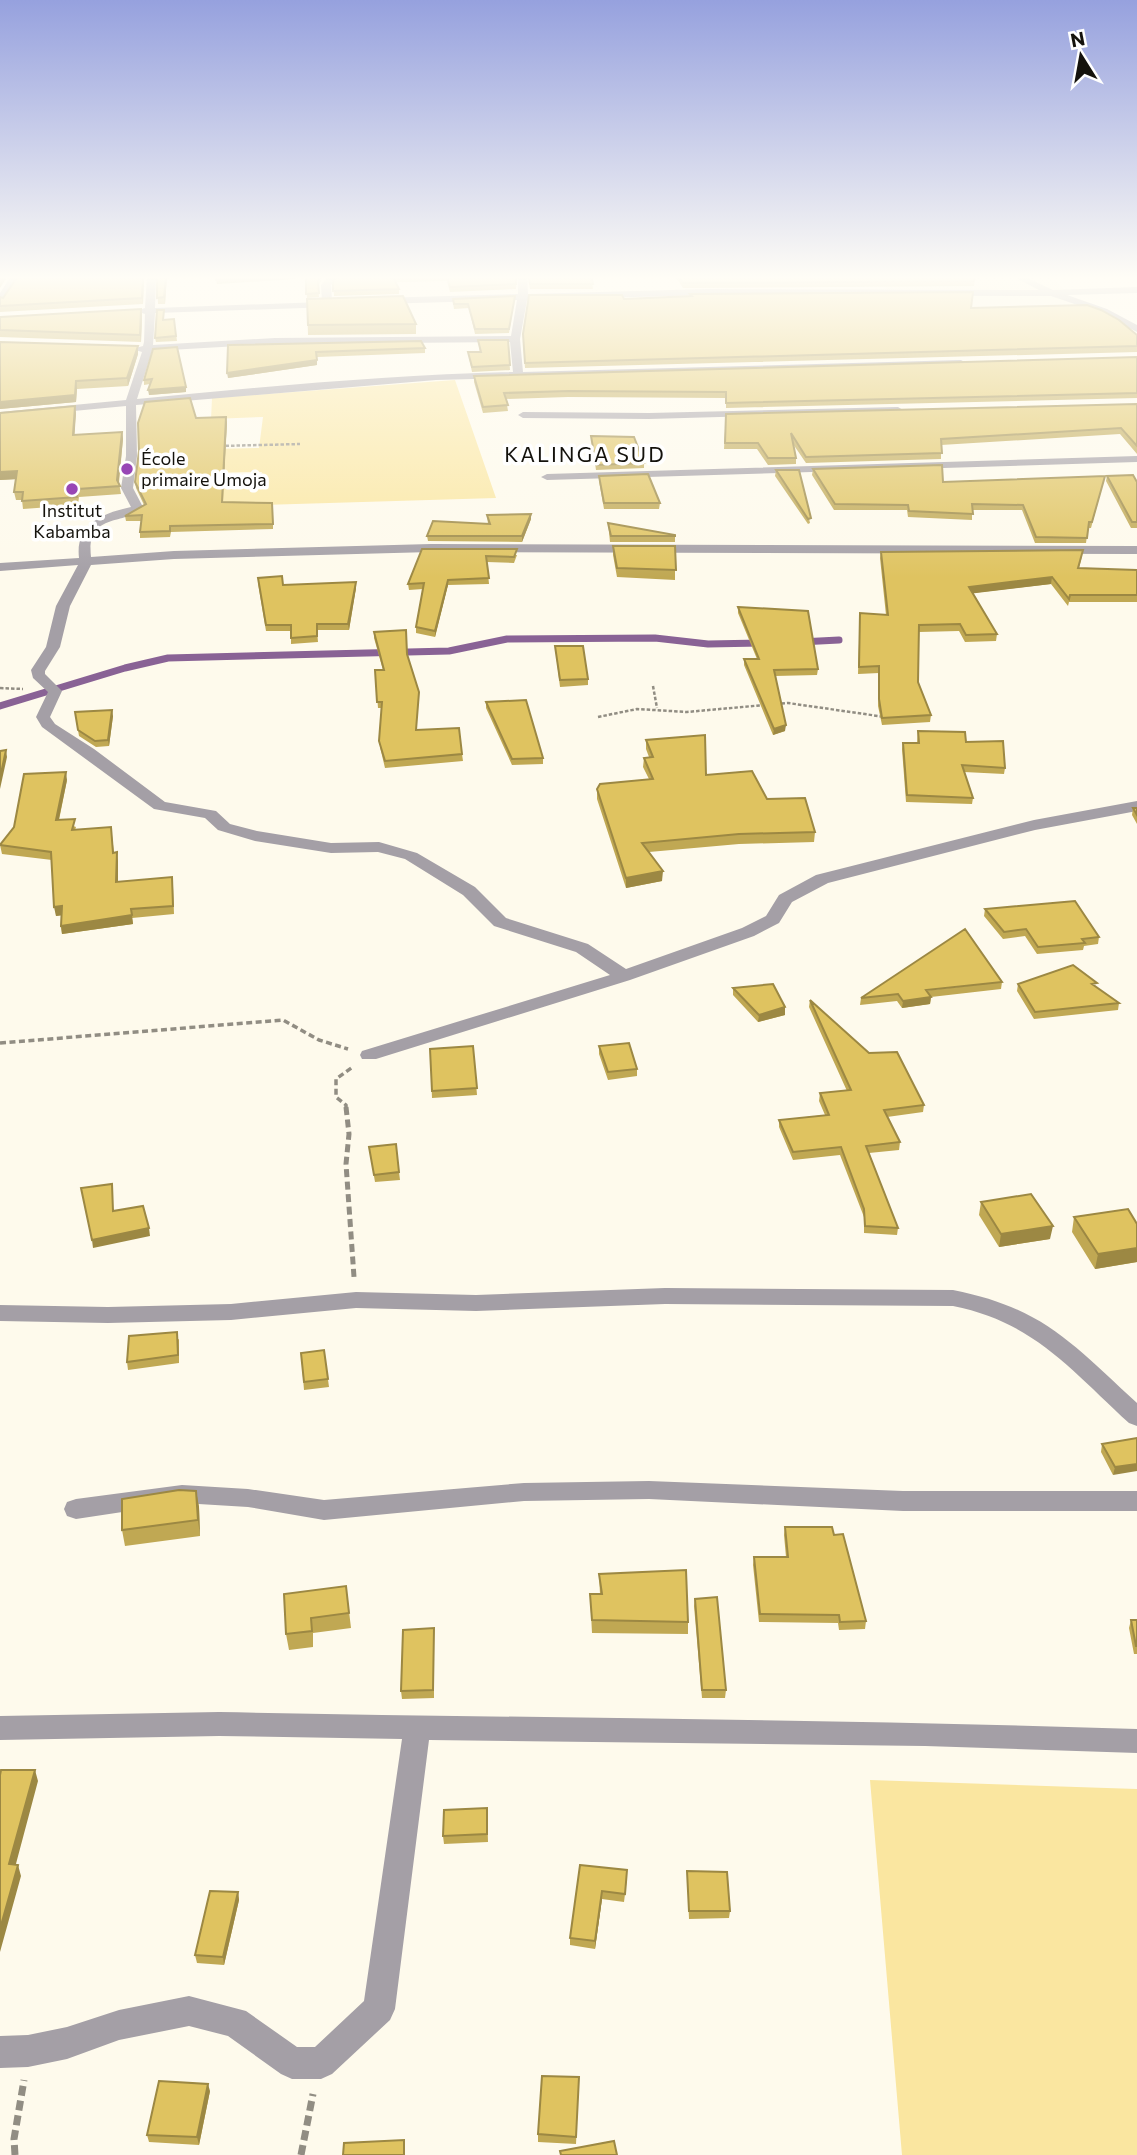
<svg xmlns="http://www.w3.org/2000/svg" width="1137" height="2155" font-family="Commissioner,sans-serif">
	<rect width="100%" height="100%" fill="#fefaec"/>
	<path fill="#f7f0d7" d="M878,276H1045L1054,278L1064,290L886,289Z
		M880,293L1049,294L1100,311L897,326Z"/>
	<path fill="#fae6a0" d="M455,380L496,498L191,507L201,488L256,485L262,472L204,473L214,449L259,448L263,417L211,419L212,398Z
		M870,1780L1137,1789V2155H902Z"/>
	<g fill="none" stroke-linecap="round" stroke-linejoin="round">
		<path stroke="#896295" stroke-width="7" d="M800,642L839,640
			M0,706L125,668L168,658L449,651L507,639L655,638L708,644L761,643"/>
		<path stroke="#918d83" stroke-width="2.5" stroke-dasharray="3.5 2" stroke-linecap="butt" d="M220,446L300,444
			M653,686L657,708
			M0,688L23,689
			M776,704L788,703L885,717
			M598,717L637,709L687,712L764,705"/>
		<path stroke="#918d83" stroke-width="3.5" stroke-dasharray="6 3.5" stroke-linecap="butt" d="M0,1043L283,1020L319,1040L348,1049
			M346,1109V1105L336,1097V1079L354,1066"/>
		<path stroke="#918d83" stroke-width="5" stroke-dasharray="8 4.5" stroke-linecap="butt" d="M346,1107L349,1134L346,1164L354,1277"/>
		<path stroke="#918d83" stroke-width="7" stroke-dasharray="10 5" stroke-linecap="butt" d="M15,2155L14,2139L24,2080
			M301,2155L313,2094"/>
		<path fill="#a49fa6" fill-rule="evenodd" d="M11,276H20L3,302L0,303V293Z
			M147,276H156L155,308L322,302L321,285L329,276H339L331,285L332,301L336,304L331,307L155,313L153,345L275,338L511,336L517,300L379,304L374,301L379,298L518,294V276H527L528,294L707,289L1039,290L1012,276H1023L1053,290L1137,287V293L1067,295L1107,309L1137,325V332L1101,313L1051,296L707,295L527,300L520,339L523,372L961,360L966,363L961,366L436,380L136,405L137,456L133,488L144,509C122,525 86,513 91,557L174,551L431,544L1137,546V554L431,552L174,559L91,565L70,606L60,647L45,671V674L62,691L50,717L55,724L94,749L165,802L216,811L230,824L257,831L331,843L379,842L417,853L475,887L506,918L588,944L626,969L742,928L766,916L779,895L816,875L1034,820L1137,801V811L1035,830L828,883L792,902L779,923L754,936L630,980L376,1059H362L360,1055L362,1051L610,975L576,952L494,926L463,895L405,859L378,852L331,853L255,841L218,830L205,818L154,809L42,727L36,717L48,692L33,678L31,670L46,647L56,606L78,565L0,571V563L79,558C75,524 103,513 131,507L121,488L126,456V406L0,418V412L126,400L142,352L132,349L143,346L144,342L145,314L136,311L145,308ZM510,342L513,372C387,375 262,387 137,399L152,351L275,344Z
			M898,407L903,410L902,412L649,419L523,418L518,415L523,412L649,413Z
			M1137,456V462L547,480L541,477L547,474Z
			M665,1288L953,1290C1044,1308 1072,1344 1137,1403V1426L1129,1423C1071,1370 1034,1322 953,1306L665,1304L476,1311L356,1308L231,1320L108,1323L0,1321V1305L108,1307L231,1304L356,1292L476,1295Z
			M649,1481L903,1491H1137V1511H903L649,1499L524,1501L324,1520L248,1507L182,1503L76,1519L67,1516L64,1509L67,1502L76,1499L182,1485L248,1489L324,1500L524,1483Z
			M219,1712C525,1718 831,1719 1137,1729V1753L925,1746L429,1740L395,2009L390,2020L332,2074L321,2079H292L281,2074L228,2036L189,2026L119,2040L67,2059L28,2067L0,2068V2036L28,2035L67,2027L119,2010L189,1996L246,2011L297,2047H315L364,2001L402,1739L219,1736L0,1740V1716Z"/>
	</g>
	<path fill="#c0a853" d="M144,276L143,304L0,312V297L3,298Z
		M157,276H167L165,304H158Z
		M338,276H516V289L450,292L447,281L396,282L399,289V294L334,296L333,281Z
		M528,276H591L593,289H530Z
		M675,276H975L974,286L683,288Z
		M1116,276H1137V278H1119Z
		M306,277L321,281L318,285L319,297L307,298Z
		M690,294L971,308L1137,335V352L525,368L523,339L624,299L690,296Z
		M515,296L509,333L475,334L469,308L454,309L453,303V299Z
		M307,299L416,324V334L308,335Z
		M141,309L142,316L141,342L0,337V317Z
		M164,314V320L174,319L177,341L156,342L155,338Z
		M478,340H508L510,370L472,372L468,352H480Z
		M0,342L138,354L128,386L77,389L76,402L0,409Z
		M228,345L425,348V353L317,357V365L228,378Z
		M153,349L186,392L149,395L150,384L144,385V380Z
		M1137,357V398L726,408V398L568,397L506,399L508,411L483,413L474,382V376Z
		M1137,404V454L1120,434L941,445V459L806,463L793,444L796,458V464L768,465L757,449H724L726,414Z
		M0,413H76L74,435L122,432L123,439L119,483L121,494L79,497L78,505L23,509L22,500H16L14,492L16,479L0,480Z
		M196,418L227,422L223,502L273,508V529L171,532L170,537L140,538V532L141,521H126L125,516L144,505L136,488L135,482Z
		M591,436L644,463V468L596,470Z
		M813,469L943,482L1105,476L1091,528H1088L1086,543H1035L1022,510H972V520L908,517L907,510H834L812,475Z
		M776,470H799L810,523L808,524L775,476Z
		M599,476L660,503L659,509H604L599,481Z
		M1107,476L1137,482V528H1131L1106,481Z
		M531,514V519L522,542L428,541L427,536L488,524L487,515Z
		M608,523L675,535V542H610Z
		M613,546H675V580L617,577L613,555Z
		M422,549L517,555L514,563L487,562L489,584L448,585L435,637L416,633V627L423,589L409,590L408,584Z
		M881,552L1082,556L1079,568L1137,570V602H1069L1068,606L1051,584L973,593L997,634L996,641L965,642L959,631L919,632L918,682L931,715L930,722L882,725L878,706L879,673L858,674L860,613L886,615L880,558Z
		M356,582V588L349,630H317L318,642L291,644V631H266L258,583L283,585Z
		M738,607L818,669L817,675L775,676L785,731L773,735L744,665V659H757L738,613Z
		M374,632L407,654L419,692L416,730L462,754L463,761L385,768L380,747L382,708H378L375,670H383L374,638Z
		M555,646L588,679V685L560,687Z
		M486,702L543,758V764L512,765L486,708Z
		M75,712L113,716L109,746L96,747L79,736Z
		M918,731L966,742L1005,768L1004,774L964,772L973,798L972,804L906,802L902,749L903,743H917Z
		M646,740L706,775L767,799L815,832L814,842L739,844L649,852L662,881L626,888L597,799V789L649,779L643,767L644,758L649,757L646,749Z
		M67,780L59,820L76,827L75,830L111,827L114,853L118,861V882L173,886L174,914L132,918L133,924L62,934L61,926L62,915L56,916L52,860L2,854L0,845Z
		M1133,808H1137V824L1132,815Z
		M985,909L1099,937L1098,944L1084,946L1083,950L1037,954L1025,936L1003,939L984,916Z
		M1002,982L1001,989L931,997L930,1004L902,1008L897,1001L860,1005L861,998Z
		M1018,984L1096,987L1119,1003L1118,1010L1034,1019L1017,991Z
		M733,988L785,1015L758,1022L733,995Z
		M810,1000L924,1105L923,1112L887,1117L900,1142L899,1150L869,1153L898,1228L897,1235L864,1233V1217L840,1155L793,1160L779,1127V1120L825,1115L819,1101L820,1093L847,1091L809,1007Z
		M473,1046L477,1095L432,1098L430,1049Z
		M599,1046L637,1069V1076L608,1080L599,1054Z
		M369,1147L399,1172L400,1180L375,1182Z
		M981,1202L1050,1239L999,1247L979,1215Z
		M1074,1217L1137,1224V1262L1095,1269L1072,1232Z
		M179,1339V1363L128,1370L127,1362Z
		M324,1350L329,1387L304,1390L301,1353Z
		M1137,1438L1113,1475L1101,1452L1102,1444Z
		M196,1491L199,1507L200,1536L125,1546L122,1530Z
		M785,1527L834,1535L866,1621L865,1629L839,1630L838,1623L759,1622L753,1565L754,1557H786L784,1535Z
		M599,1574L688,1622V1634L592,1633L590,1594H600Z
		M346,1586L351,1628L313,1633V1647L289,1650L286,1634Z
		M695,1599L726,1690L725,1698H702L694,1606Z
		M1131,1620H1137V1654H1134L1129,1628Z
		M434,1628V1698L402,1699L401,1691Z
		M487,1808L488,1842L444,1844L443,1836Z
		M580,1865L627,1878L624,1902L602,1899L595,1949L570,1945V1938Z
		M687,1871L730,1911L729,1918L689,1919Z
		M238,1892L239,1900L224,1965L197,1963L195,1955Z
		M579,2077L576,2144L538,2142V2134Z
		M210,2091L199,2145L149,2142L147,2135Z"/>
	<path fill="#9c8843" d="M3,276H8L0,288V280Z
		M143,276H144L143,304L142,298Z
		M166,276H167L165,304L164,297Z
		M276,276H295L296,279L217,284L216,280Z
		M141,309L142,316L141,342L140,335Z
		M138,346V354L128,386L127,378Z
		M317,360V365L228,378L227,373Z
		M76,381L77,389L76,402L0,409V402Z
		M186,387V392L149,395L148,390Z
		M75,406L76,413L74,443L73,435Z
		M226,417L227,422L222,508V502Z
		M122,432L123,439L118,488L117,480Z
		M17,471L19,479L0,480V472Z
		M531,514V519L522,542V536Z
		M1052,577L1051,584L968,594L969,587Z
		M448,580V585L435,637V631Z
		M356,582V588L349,630L348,624Z
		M112,710L113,716L109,746L108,740Z
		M786,725L785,731L773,735L774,729Z
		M6,750L7,757L0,789V778Z
		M66,772L67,780L57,828L56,820Z
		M117,852L118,861V890L116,882Z
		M663,871L662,881L626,888V878Z
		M62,906L64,915L56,916L54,907Z
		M132,915L133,924L62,934L61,926Z
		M931,997L930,1004L902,1008L903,1001Z
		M785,1007V1015L758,1022L759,1015Z
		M1053,1226L1050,1239L999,1247L1001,1234Z
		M149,1228L150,1236L93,1248L92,1240Z
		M1137,1248V1262L1095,1269L1098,1254Z
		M1137,1464V1471L1113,1475L1115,1467Z
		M196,1491L199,1507L200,1536L198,1520Z
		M35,1770L38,1781L13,1875L9,1864Z
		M18,1865L21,1876L0,1952V1929Z
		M602,1891V1899L595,1949V1941Z
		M238,1892L239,1900L224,1965L223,1957Z
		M208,2084L210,2091L199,2145L197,2137Z"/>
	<path fill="#dfc360" stroke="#9c8843" stroke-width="2" d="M18,276H143L142,298L0,306V297L3,298Z
		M157,276H166L164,297L157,298Z
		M215,276H276L216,280Z
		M338,276H427L393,277L399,289L333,291V281Z
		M447,276H516V284L450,287Z
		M529,276H591L593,284H530Z
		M679,276H975L974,281L683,283Z
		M306,277H321L318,281L319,293L306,294Z
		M973,292L971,308L1087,305L1101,310L1119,320L1137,335V346L525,363L523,334L529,295H622L624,299L692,296L690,294Z
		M403,296L416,324L308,325L307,299Z
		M515,296L509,329H475L468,304H454L453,299Z
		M141,309L140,335L0,330V317Z
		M157,310H164L163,320L174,319L176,336L155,338Z
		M478,340H508L510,365L472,367L468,352H481Z
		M421,341L425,348L316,352L317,360L227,373L228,345Z
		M0,342L138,346L127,378L76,381L75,395L0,402Z
		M177,347L186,387L148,390L152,379L144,380L153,349Z
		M1137,357V393L726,403V392L568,391L504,393L508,405L483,407L474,376Z
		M190,398L196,418L226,417L222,502L272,503L273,524L170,526V531L140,532L142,515L125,516L146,504L135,482L139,451L138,423L145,402Z
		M1137,404V446L1121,428L941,439L942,453L806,457L791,433L796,458H768L758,443H725L726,414Z
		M75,406L73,435L122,432L117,480L120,486L78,489L77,497L22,501L23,492H14L17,471L0,472V413Z
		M591,436L634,437L644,463L596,465Z
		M942,465L943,482L1105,476L1092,522H1089L1087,538L1036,537L1023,505L972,504L973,514L909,511L908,505L835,504L813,469Z
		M776,470H799L811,518L808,519Z
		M648,474L660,503H604L599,476Z
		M1133,475L1137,482V522H1132L1107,476Z
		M531,514L522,536H427L433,521L490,524L487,515Z
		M608,523L675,535V536H611Z
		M613,546H675L676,570L617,568Z
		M422,549H517L514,557L486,556L489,578L448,580L435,631L416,627L424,583L408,584Z
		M1083,550L1078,568L1137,570V595H1070L1069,599L1052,577L969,587L997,634L966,635L960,624L919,625L918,682L931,715L882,718L879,699V666L859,667L860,613L888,615L881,552Z
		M282,576L283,585L356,582L348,624H317V636L291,638V625H266L258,578Z
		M738,607L808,611L818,669L774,670L786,725L774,729L744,659H759Z
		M406,630L407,654L419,692L416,730L459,728L462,754L385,761L379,741L382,702H377L375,670H384L374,632Z
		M555,646H583L588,679L560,680Z
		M526,700L543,758L512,759L486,702Z
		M112,710L108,740L95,741L78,730L75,712Z
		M918,731L965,732L966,742L1003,741L1005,768L962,765L973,798L907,795L903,743H919Z
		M705,735L706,775L752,771L767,799L805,798L815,832L739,834L642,843L663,871L626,878L597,789L600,784L653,779L644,758L653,757L646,740Z
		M6,750L0,778V751Z
		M66,772L56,820L75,819L72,830L111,827L113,853L117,852L116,882L172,877L173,906L131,909L132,915L61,926L62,906L54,907L51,852L0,845L14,827L24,774Z
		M1133,808H1137V815Z
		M1075,901L1099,937L1082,939L1085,943L1038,947L1026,929L1004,932L985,909Z
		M965,929L1002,982L926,990L931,997L903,1001L898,994L861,998Z
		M1073,965L1097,983L1092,984L1119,1003L1035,1012L1018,984Z
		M773,984L785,1007L759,1015L733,988Z
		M810,1000L869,1053L897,1052L924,1105L884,1110L900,1142L866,1146L898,1228L865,1226L864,1209L841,1147L793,1152L779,1120L829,1115L820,1093L851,1090Z
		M629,1043L637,1069L608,1072L599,1046Z
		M473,1046L477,1088L432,1091L430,1049Z
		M396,1144L399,1172L374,1175L369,1147Z
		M112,1184L113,1211L143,1206L149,1228L92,1240L81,1188Z
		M1031,1194L1053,1226L1001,1234L981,1202Z
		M1128,1209L1137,1224V1248L1098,1254L1074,1217Z
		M177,1332L178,1355L127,1362L129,1336Z
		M324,1350L328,1379L304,1382L301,1353Z
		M1137,1438V1464L1115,1467L1102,1444Z
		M179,1490L196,1491L198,1520L122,1530V1499Z
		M785,1527H832L834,1535L843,1534L866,1621L840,1622L839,1615L760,1614L754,1557H788Z
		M686,1570L688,1622L592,1620L590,1594H602L599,1574Z
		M346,1586L349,1613L311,1618L312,1631L286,1634L284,1594Z
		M717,1597L726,1690H702L695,1599Z
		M1131,1620H1137V1646H1136Z
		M434,1628L433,1690L401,1691L403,1630Z
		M1,1770H35L9,1864L18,1865L0,1929V1775Z
		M487,1808V1834L443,1836L444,1810Z
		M580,1865L627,1870L625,1894L602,1891L595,1941L570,1938Z
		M687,1871L727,1872L730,1911H689Z
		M210,1891L238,1892L223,1957L195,1955Z
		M542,2076L579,2077L576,2137L538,2134Z
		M159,2081L208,2084L197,2137L147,2135Z
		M404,2140V2155H343L344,2143Z
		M614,2141L617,2155H561L560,2151Z"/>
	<linearGradient id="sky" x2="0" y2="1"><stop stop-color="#96a1de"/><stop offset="0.48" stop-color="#fffdf6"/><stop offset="1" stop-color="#fffdf6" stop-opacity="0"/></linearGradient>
	<rect width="1137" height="578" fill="url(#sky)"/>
	<g fill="#9846b5" stroke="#fff" stroke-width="2.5">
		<circle cx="127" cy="469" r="7"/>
		<circle cx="72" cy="489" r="7"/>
	</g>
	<g text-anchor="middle" stroke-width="7" stroke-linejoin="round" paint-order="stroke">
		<g font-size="18" fill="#14120c" stroke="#fff" text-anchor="start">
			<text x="141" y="465">École<tspan x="141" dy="21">primaire Umoja</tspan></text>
			<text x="72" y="517" text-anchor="middle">Institut<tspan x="72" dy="21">Kabamba</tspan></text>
		</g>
		<g font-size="21" letter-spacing="2" fill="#14120c" stroke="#fff">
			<text x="585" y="462">KALINGA SUD</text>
		</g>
	</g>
	<g transform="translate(1081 56) rotate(349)" stroke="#ffffff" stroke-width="5" paint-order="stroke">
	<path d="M0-5L12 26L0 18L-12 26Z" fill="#14120c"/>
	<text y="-10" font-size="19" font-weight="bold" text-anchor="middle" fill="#14120c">N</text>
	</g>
</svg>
